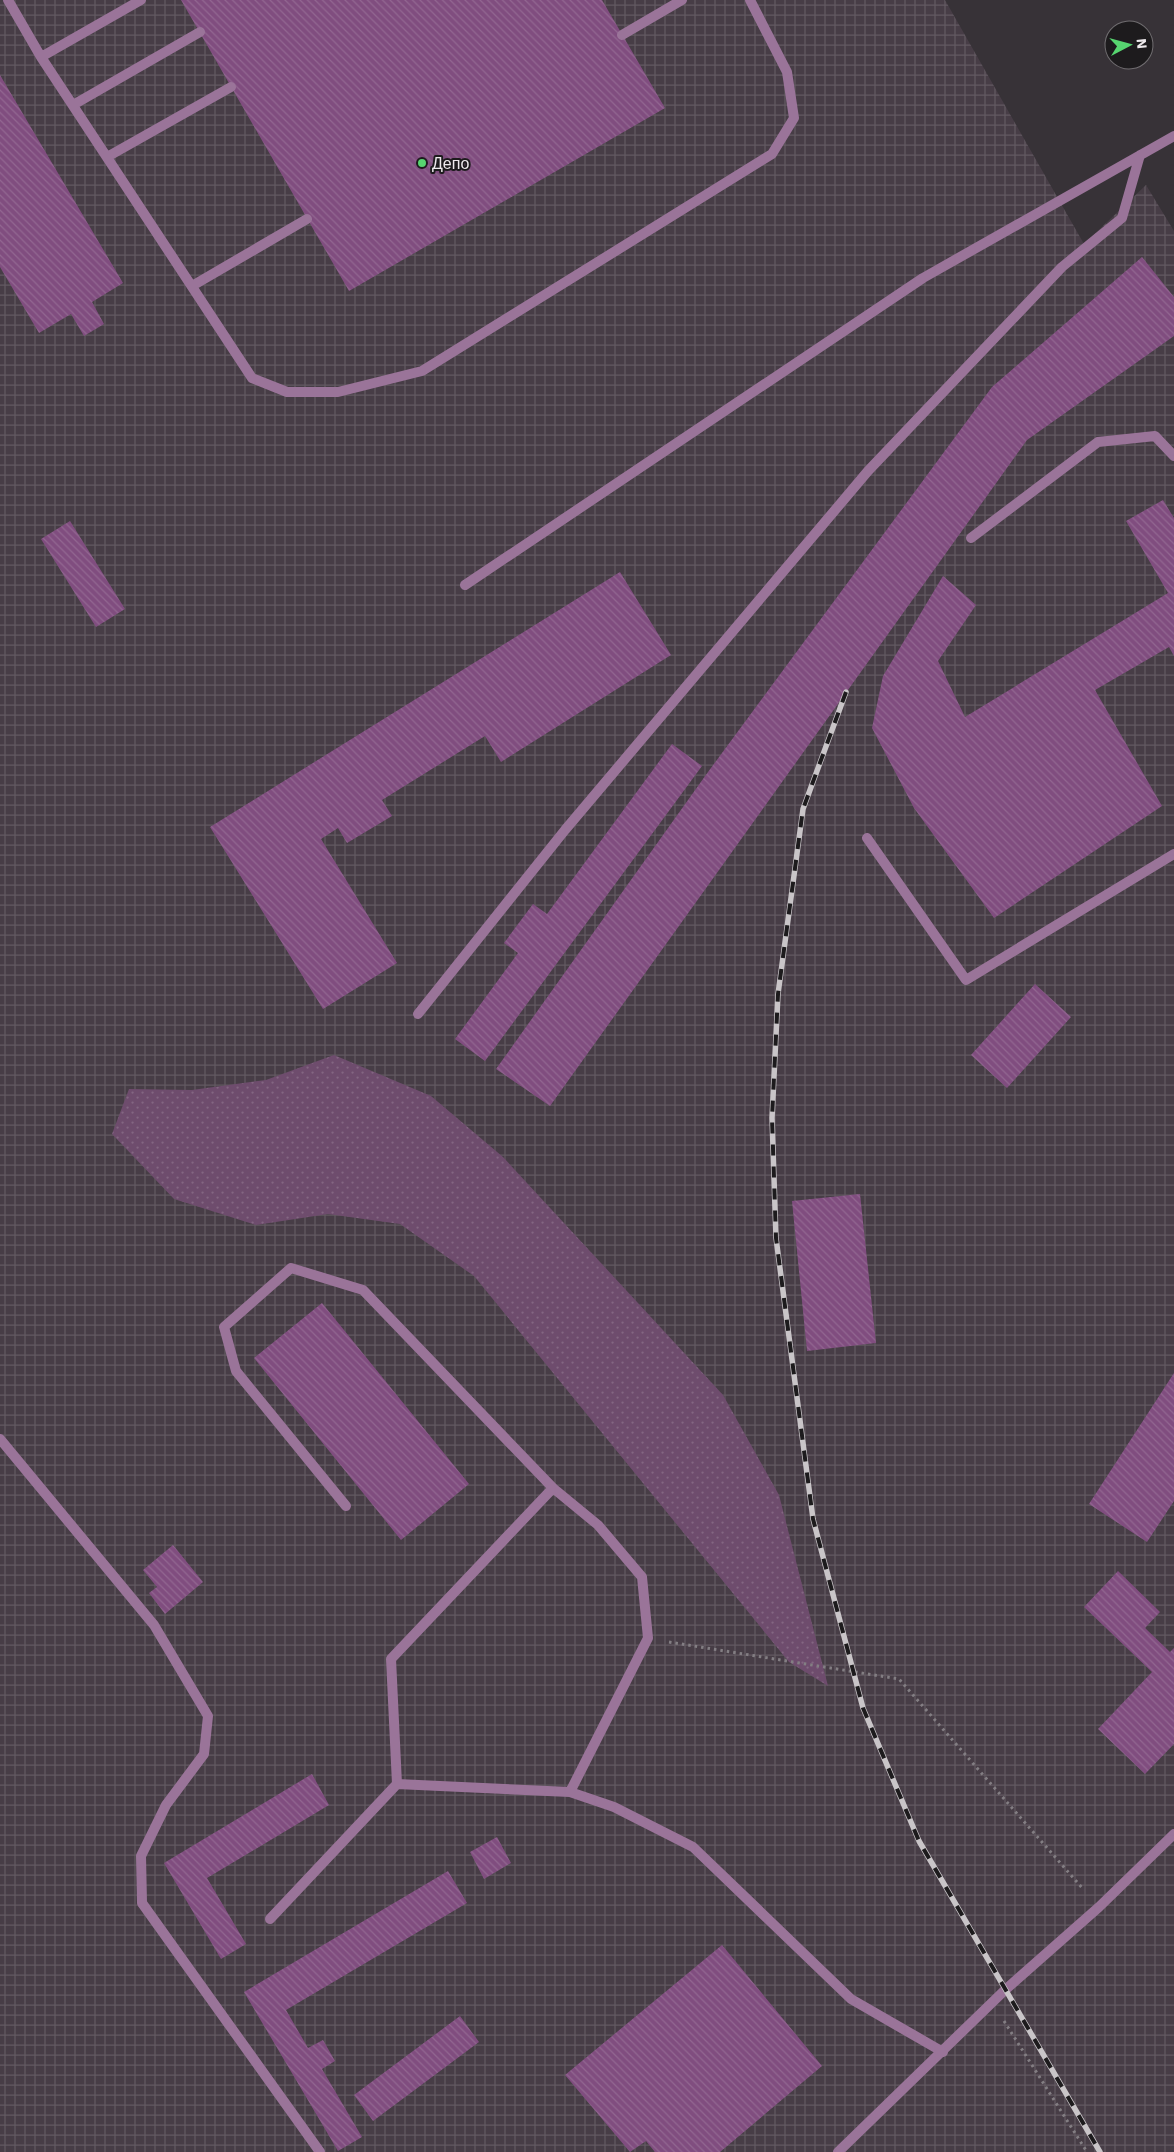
<svg xmlns="http://www.w3.org/2000/svg" width="1174" height="2152" font-family="'Work Sans',sans-serif">
	<defs>
		<pattern id="industrial-grid" width="8" height="8" patternUnits="userSpaceOnUse" patternTransform="scale(1.25)"><rect width="8" height="8" fill="#473d46"/><path d="M0 4h8M4 0v8" fill="none" stroke="#625961"/></pattern>
		<pattern id="grass-dots" width="8" height="8" patternUnits="userSpaceOnUse" patternTransform="scale(1.25)"><rect width="8" height="8" fill="#6e4c6d"/><path d="M2 2h.1M6 6h.1" fill="none" stroke="#836682" stroke-width="1.8" stroke-linecap="round"/></pattern>
		<pattern id="building-back-hatch" width="6" height="6" patternUnits="userSpaceOnUse" patternTransform="scale(1.25)"><rect width="6" height="6" fill="#804d7f"/><path d="M-1 5l2 2M0 0l6 6M5-1l2 2" fill="none" stroke="#926791"/></pattern>
	</defs>
	<rect width="100%" height="100%" fill="#373237"/>
	<path fill="url(#industrial-grid)" d="M0,0H945L1084,244L1146,185L1174,231V2152H0Z"/>
	<path fill="url(#grass-dots)" d="M334,1055L431,1096L503,1157L723,1395L779,1495L828,1686L789,1662L474,1276L400,1224L328,1214L256,1225L174,1199L112,1134L129,1089L192,1090L266,1080Z"/>
	<path fill="url(#building-back-hatch)" d="M181,0H602L665,108L349,291Z
		M0,75L123,283L92,302L104,324L84,336L71,314L39,333L0,267Z
		M1142,257L1174,297V336L1027,440L550,1106L496,1069L708,772L992,387Z
		M1163,500L1174,518V656L1169,647L1095,690L1162,806L994,918L914,808L872,728L883,676L943,576L976,605L938,661L965,717L1168,593L1126,521Z
		M70,521L125,609L96,627L41,539Z
		M620,572L671,655L501,762L485,736L382,800L392,816L347,843L338,828L321,839L397,963L323,1009L210,827Z
		M672,744L702,766L485,1061L455,1039L518,953L504,943L533,904L547,914Z
		M1035,984L1071,1017L1007,1088L971,1055Z
		M860,1194L876,1343L807,1351L792,1201Z
		M322,1303L469,1484L401,1540L254,1358Z
		M1174,1373V1501L1147,1542L1089,1504Z
		M173,1545L203,1582L165,1614L149,1593L157,1587L143,1570Z
		M1118,1571L1160,1612L1145,1628L1170,1652L1174,1648V1744L1145,1774L1098,1729L1152,1672L1084,1607Z
		M312,1774L329,1805L207,1878L246,1944L221,1959L164,1863Z
		M497,1837L511,1863L484,1879L470,1852Z
		M448,1871L467,1903L286,2010L308,2048L323,2040L335,2061L322,2069L362,2137L338,2151L244,1992Z
		M722,1945L822,2066L720,2152H655L646,2141L630,2152L565,2075Z
		M460,2016L479,2042L373,2121L354,2095Z"/>
	<g fill="none" stroke-linecap="round" stroke-linejoin="round">
		<path stroke="#837e83" stroke-width="3" stroke-dasharray="2.5 4" stroke-linecap="butt" d="M669,1642L899,1679L1084,1890
			M1004,2021L1087,2152"/>
		<path stroke="#9a7499" stroke-width="10" d="M8,0L41,57L252,378L287,392H338L422,371L772,154L794,118L787,72L750,0
			M622,35L682,0
			M41,57L141,0
			M73,105L200,32
			M107,157L231,87
			M192,286L307,219
			M971,538L1098,442L1155,436L1174,456
			M465,585L923,278L1174,136
			M867,838L966,980L1174,854
			M418,1014L565,830L868,471L1062,267L1122,218L1140,155
			M0,1439L154,1625L208,1716L204,1754L166,1805L141,1856L142,1903L320,2152
			M346,1506L236,1371L224,1327L291,1268L363,1290L553,1488L598,1525L642,1577L648,1638L570,1792
			M397,1784L391,1659L553,1488
			M270,1919L397,1784L570,1792L614,1807L693,1847L851,1999L943,2052"/>
		<path stroke="#9a7499" stroke-width="10" d="M838,2152L1005,1990L1099,1907L1174,1834"/>
		<defs>
			<path id="rail" d="M846,692L803,809L778,994L772,1118L776,1238L813,1519L863,1708L919,1841L1100,2152"/>
		</defs>
		<use href="#rail" stroke="#c9c5c8" stroke-width="5.5"/>
		<use href="#rail" stroke="#1d1b1d" stroke-width="4" stroke-dasharray="11" stroke-linecap="butt"/>
	</g>
	<circle fill="#57d570" stroke="#1d1b1d" stroke-width="2" cx="422" cy="163" r="5"/>
	<g text-anchor="middle" stroke-width="4" stroke-linejoin="round" paint-order="stroke">
		<g font-size="16" fill="#ede9ec" stroke="#1d1b1d" text-anchor="start">
			<text x="432" y="169">Депо</text>
		</g>
	</g>
	<g transform="translate(1129 45) rotate(84)"><circle r="24" fill="#1d1b1d" stroke="#706d70"/>
	<path d="M0-4L9 19L0 12L-9 19Z" fill="#57d570"/>
	<text y="-8" font-size="14" font-weight="bold" text-anchor="middle" fill="#ede9ec">N</text>
	</g>
</svg>
